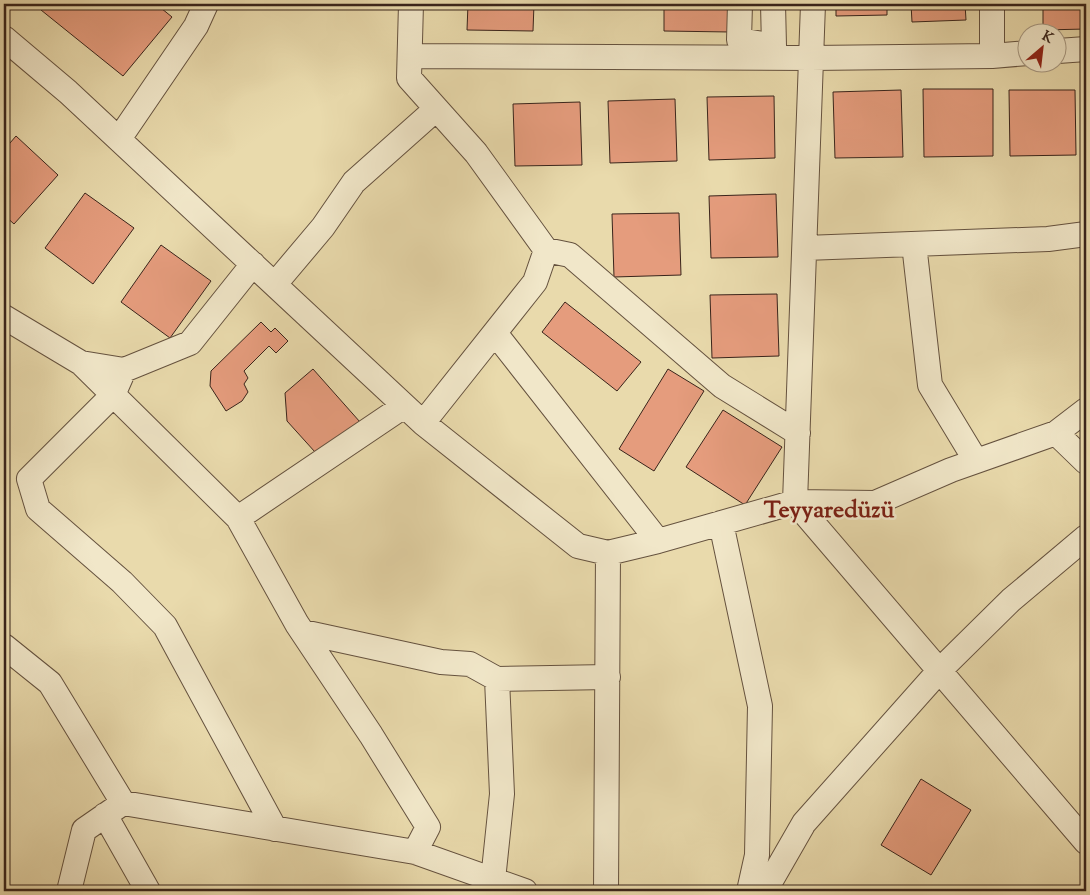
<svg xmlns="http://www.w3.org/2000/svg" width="1090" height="895" font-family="'Sorts Mill Goudy',serif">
	<rect width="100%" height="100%" fill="#e9daac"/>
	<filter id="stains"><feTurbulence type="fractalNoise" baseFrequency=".004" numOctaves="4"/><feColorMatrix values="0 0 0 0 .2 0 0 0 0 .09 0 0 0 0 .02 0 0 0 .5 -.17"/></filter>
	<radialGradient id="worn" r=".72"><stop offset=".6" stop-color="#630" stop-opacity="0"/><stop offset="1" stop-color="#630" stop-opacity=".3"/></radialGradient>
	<path fill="#e59c7d" stroke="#39241b" d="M47,4H156L172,17L123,76L41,10Z
		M468,4H534L533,31L467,30Z
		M664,4H730V32L664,31Z
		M836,4H887V15L836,16Z
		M911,4H965L966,20L912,22Z
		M1043,4H1086V29L1043,30Z
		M923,89H993V156L924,157Z
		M901,90L903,157L835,158L833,92Z
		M1009,90H1075L1076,155L1010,156Z
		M774,96L775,158L709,160L707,97Z
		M675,99L677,161L610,163L608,101Z
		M580,102L582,165L515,166L513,104Z
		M16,136L58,175L14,224L4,215V150Z
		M85,193L134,228L93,284L45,248Z
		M776,194L778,257L711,258L709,196Z
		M679,213L681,275L614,277L612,214Z
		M161,245L211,281L170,338L121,302Z
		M777,294L779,356L712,358L710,295Z
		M565,302L641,362L617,391L542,332Z
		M261,322L271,332L275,328L288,341L276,353L269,346L244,371L248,378L244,384L248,392L242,401L226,411L210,386L211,371Z
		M313,369L368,431L315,452L287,421L285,393Z
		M668,369L704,391L654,471L619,449Z
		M723,410L782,447L745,505L686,467Z
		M921,779L971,810L931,875L881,845Z"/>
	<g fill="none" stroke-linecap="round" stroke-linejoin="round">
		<defs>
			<path id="minor" d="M411,4L409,78L476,153L546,250L535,282L423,423
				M740,4L739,40L774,46L773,4
				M813,4L795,502L1086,842
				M4,38L68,92L423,423L578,546L608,553L658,541L795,502L875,503L951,470L1056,433L1086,410
				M1058,51L1086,49
				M410,56L811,58L992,56L1028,53
				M992,56V4
				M119,139L196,26L206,4
				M914,244L930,385L976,461
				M805,248L1048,239L1086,234
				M546,250L570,255L722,386L798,433
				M275,284L323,227L354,182L436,109
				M4,317L81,363L124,370L190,343L253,264
				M495,333L658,541
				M81,363L238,518L404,406
				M124,370L113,395L29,479L38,509L122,582L165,626L275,829
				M1056,433L1086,462
				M238,518L297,624L371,735L428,827L415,852
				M721,523L760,706L757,855L749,891
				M303,632L441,662L470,664L497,679L608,677
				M4,646L50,683L123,803
				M105,815L148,891
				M493,880L502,794L497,679
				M69,891L84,830L123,803L415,852L525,891
				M606,891L608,553
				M765,891L804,823L940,670L1011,600L1086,537"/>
		</defs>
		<use href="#minor" stroke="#65523f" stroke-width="26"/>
		<use href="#minor" stroke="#f1e7c9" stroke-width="24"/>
	</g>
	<g text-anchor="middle" stroke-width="5" stroke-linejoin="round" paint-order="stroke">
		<g font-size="24" font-weight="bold" fill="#7a1f14" stroke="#f1e7c9">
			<text x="829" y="517">Teyyaredüzü</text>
		</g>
	</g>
	<rect width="1090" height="895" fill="none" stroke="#e9daac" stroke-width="20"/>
	<rect x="5" y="5" width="1080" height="885" fill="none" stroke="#39241b" stroke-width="2.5"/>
	<rect x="10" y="10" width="1070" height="875" fill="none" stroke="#39241b"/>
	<g transform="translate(1042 48) rotate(28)"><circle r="24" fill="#f1e7c9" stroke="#a79983"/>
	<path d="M0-4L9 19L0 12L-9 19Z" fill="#8f2418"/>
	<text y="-8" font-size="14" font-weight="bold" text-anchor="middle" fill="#39241b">K</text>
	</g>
	<rect width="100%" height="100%" filter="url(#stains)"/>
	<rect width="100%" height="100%" fill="url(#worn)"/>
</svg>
